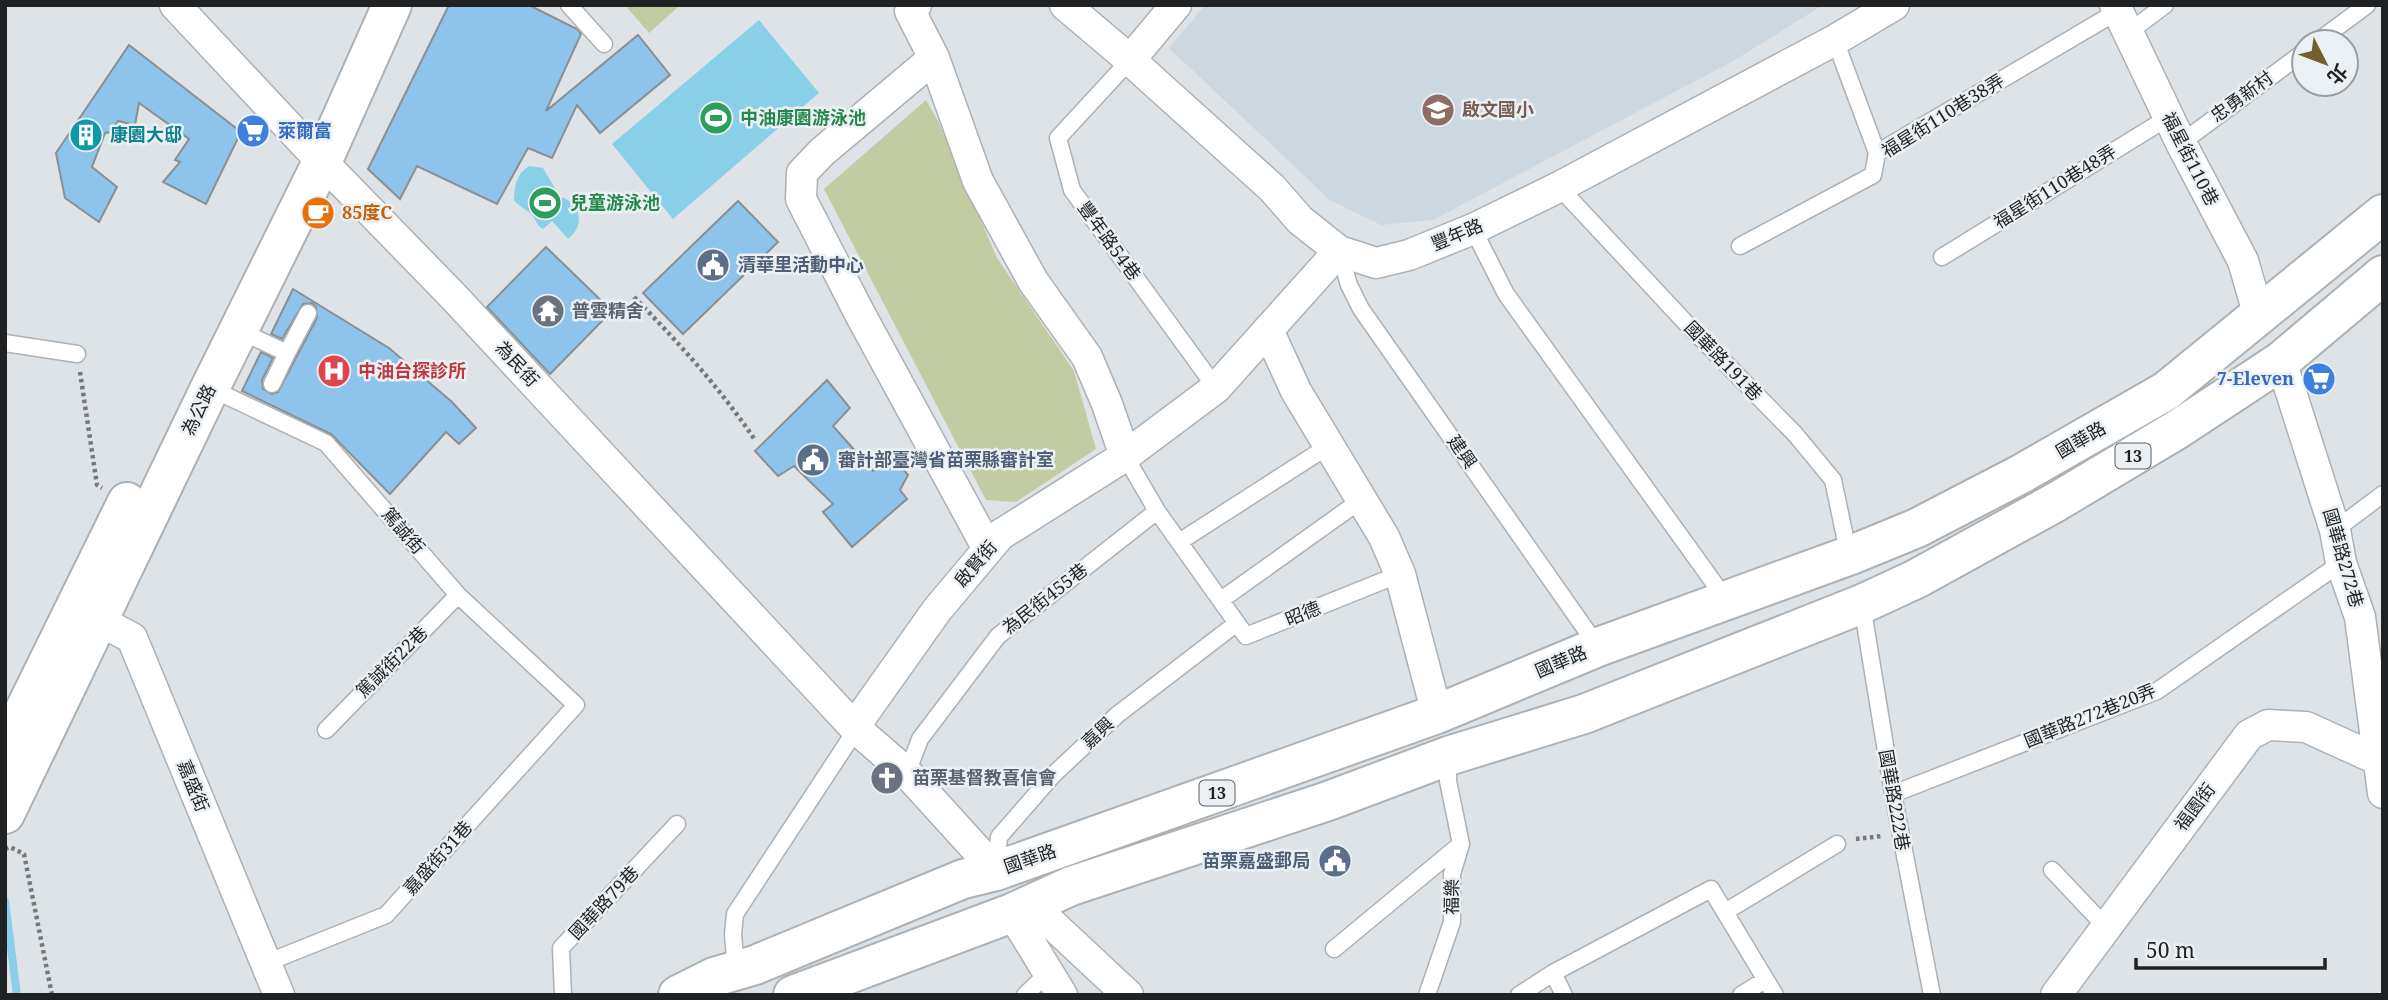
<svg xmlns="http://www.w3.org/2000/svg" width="2388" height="1000" font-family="'Noto Serif','Noto Sans TC',serif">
	<rect width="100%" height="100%" fill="#dee3e7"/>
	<path fill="#ccd7e0" d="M1205,5H1823L1735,60L1433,220L1381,225L1330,200L1169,48Z"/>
	<path fill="#c2cba2" d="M625,5H680L649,33Z
		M926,100L938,121L997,258L1074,371L1096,449L1016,502L986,500L824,189Z"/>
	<path fill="#89cfe8" d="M759,20L819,93L673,219L612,144Z
		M529,166L543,168L560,197C582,202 585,226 568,239L552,221L543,229C536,225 537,221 532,215C527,209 519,207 514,200C515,184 516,175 529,166Z"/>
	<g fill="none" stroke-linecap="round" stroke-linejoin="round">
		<path stroke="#89cfe8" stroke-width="8" d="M5,901L17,995"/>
	</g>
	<path fill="#8ec3eb" stroke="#8a8f92" stroke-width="2" d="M449,5H529L577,29L581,34L546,111L638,35L670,75L600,133L577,105L552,158L528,148L497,204L417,166L400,199L368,169Z
		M129,45L241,132L206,204L163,182L180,162L175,160L189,139L139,103L135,125L118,121L111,132L105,133L92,167L117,187L99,222L65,198L56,153Z
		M738,201L778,242L683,334L643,293Z
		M546,247L612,311L550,374L487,307Z
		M293,289L389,348L452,402L476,428L459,444L446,432L390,494L331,434L242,391L261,352L273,358L262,380L263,389L272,394L278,392L317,318L316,307L312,303L303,304L282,339L271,334Z
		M827,380L850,408L833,426L873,471L889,453L908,475L900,490L907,499L852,547L823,512L833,504L794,466L778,476L755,451Z"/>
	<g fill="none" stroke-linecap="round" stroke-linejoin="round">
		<defs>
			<path id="service" d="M569,5L604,44
				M2129,32L2165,5
				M1835,40L1877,153
				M2317,42L2367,5
				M1130,60L1058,138L1072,190L1216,388
				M2181,143L2304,52
				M1559,187L1685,322L1795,434L1833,480L1845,537L1851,555
				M1473,229L1506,294L1727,601
				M1740,246L1873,175L1877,153L2118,11
				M1339,251L1349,285L1361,309L1598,647
				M1942,257L2169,117
				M238,330L287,353L308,313
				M5,343L77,354
				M272,384L287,353
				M210,388L326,443L458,595L576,705L386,915L266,963
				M1125,456L1157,511L1246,636L1400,574
				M2335,530L2383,494
				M1179,542L1330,445
				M1221,600L1361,500
				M1862,605L1893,794L1932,995
				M326,730L458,595
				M907,773L920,739L998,636L1157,511
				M1893,794L2157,691L2341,563
				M2052,870L2106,927
				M996,871L999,837L1053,775L1117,715L1237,623
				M1725,912L1837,844
				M1334,949L1461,844
				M736,970L733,934L735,914L850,739L854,727
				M1553,973L1564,995
				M563,995L561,948L677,824
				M1025,995L1048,973
				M1427,995L1452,922V874L1461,844L1448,781V756
				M1519,995L1553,973L1711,889L1775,995
				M1741,995L1765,980"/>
			<path id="minor" d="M175,5L304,143L453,296L854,727L907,773L996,871
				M916,5L910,11L934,58L978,181L1033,281L1087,357L1107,404L1125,456
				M1065,5L1130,60L1272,188L1300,220L1339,251L1376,263L1409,255L1473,229L1559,187L1835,40L1894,5
				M2115,5L2181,143L2243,261L2259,316
				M934,58L822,152L802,173L801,199L860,314L988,549
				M1130,60L1176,5
				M1268,330L1296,391L1384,537L1400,574L1437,714
				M2281,361L2335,530L2341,563L2360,617L2383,793
				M81,611L132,638L279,995
				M854,727L937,610L1000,535L1125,456L1216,388L1339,251
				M1012,913L1051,923L1128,995
				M1012,913L1062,995
				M2056,995L2249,735L2268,725L2306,727L2383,762"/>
			<path id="tertiary" d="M5,750L127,502
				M5,814L210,388L323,160L392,5"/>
			<path id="primary" d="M678,995L714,977L755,965L963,879L996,871L1437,714L1598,647L1851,555L1917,528L2021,474L2166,391L2383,214
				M793,995L1012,913L1071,886L1328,801L1448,756L1584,714L1862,604L1916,579L2056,502L2178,429L2281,361L2383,275"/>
		</defs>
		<use href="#service" stroke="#acb1b5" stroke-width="19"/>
		<use href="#minor" stroke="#acb1b5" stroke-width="33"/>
		<use href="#tertiary" stroke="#acb1b5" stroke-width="42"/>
		<use href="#primary" stroke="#acb1b5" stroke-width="42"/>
		<path stroke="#76797b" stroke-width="4.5" stroke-dasharray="3.5 3.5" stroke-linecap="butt" d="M634,297C678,342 720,388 755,440
			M80,372L97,485L102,488
			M1856,839L1882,836
			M5,849L10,847L24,854L52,995"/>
		<use href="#service" stroke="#fff" stroke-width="16"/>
		<use href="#minor" stroke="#fff" stroke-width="30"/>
		<use href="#tertiary" stroke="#fff" stroke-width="38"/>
		<use href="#primary" stroke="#fff" stroke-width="38"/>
	</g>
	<defs>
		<symbol id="school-disc" viewBox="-11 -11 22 22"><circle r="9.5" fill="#8d6e63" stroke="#ebf0f4"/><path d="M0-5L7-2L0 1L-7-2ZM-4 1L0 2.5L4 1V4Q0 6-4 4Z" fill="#fff"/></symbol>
		<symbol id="stadium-disc" viewBox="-11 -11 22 22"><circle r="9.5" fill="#2e9e5b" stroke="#ebf0f4"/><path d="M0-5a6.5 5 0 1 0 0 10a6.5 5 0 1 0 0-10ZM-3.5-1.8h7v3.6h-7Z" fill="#fff"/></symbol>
		<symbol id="supermarket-disc" viewBox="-11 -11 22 22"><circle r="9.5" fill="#3f7fe0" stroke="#ebf0f4"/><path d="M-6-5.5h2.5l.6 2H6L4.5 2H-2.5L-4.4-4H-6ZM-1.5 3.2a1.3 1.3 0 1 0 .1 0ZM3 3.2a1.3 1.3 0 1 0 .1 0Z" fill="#fff"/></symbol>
		<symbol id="building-disc" viewBox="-11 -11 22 22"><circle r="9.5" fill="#0f9aa8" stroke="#ebf0f4"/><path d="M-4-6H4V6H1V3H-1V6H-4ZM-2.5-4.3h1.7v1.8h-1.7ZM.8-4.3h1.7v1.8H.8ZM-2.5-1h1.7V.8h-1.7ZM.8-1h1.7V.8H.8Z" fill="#fff"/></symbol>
		<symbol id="cafe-disc" viewBox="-11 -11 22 22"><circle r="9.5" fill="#e8710a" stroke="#ebf0f4"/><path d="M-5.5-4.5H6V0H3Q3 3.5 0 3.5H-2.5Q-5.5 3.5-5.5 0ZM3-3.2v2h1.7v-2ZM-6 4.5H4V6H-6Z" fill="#fff"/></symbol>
		<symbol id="civic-disc" viewBox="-11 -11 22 22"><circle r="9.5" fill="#5c6f8a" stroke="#ebf0f4"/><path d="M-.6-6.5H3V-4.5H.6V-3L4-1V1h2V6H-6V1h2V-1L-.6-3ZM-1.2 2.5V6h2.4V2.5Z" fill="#fff"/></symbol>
		<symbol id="temple-disc" viewBox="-11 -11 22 22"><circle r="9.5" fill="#6b7280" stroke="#ebf0f4"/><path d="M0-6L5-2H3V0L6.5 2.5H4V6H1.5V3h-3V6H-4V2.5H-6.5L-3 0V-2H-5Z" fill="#fff"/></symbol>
		<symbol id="hospital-disc" viewBox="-11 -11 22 22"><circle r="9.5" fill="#e0444e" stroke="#ebf0f4"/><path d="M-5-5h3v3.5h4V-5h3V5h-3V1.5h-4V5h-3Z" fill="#fff"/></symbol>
		<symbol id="church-disc" viewBox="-11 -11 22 22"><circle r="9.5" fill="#6b7280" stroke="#ebf0f4"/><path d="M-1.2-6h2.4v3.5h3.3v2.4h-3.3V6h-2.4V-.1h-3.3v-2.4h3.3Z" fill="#fff"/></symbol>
	</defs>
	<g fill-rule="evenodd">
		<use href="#school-disc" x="1419" y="91" width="38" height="38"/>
		<use href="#stadium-disc" x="697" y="99" width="38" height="38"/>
		<use href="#supermarket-disc" x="234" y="112" width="38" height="38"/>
		<use href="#building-disc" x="67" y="116" width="38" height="38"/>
		<use href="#stadium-disc" x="526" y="184" width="38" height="38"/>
		<use href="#cafe-disc" x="299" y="194" width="38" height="38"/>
		<use href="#civic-disc" x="694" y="246" width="38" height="38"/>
		<use href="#temple-disc" x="529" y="292" width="38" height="38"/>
		<use href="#hospital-disc" x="315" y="352" width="38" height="38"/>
		<use href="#supermarket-disc" x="2300" y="360" width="38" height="38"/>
		<use href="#civic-disc" x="794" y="441" width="38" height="38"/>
		<use href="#church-disc" x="868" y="759" width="38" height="38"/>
		<use href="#civic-disc" x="1316" y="842" width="38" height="38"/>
	</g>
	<g text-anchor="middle" stroke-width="5" stroke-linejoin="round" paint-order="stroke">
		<g fill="#ebf0f4" stroke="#5c5f61" stroke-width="2">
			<rect x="2115.5" y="443.5" width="35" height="25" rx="5"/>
			<rect x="1199.5" y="780.5" width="35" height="25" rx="5"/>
		</g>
		<g font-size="16" font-weight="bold" fill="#1f2122">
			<text x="2133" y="462">13</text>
			<text x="1217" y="799">13</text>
		</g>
		<g font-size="18" fill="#1f2122" stroke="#ebf0f4">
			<text transform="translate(2242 97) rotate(-36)" y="6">忠勇新村</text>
			<text transform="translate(1943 116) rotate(-32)" y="6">福星街110巷38弄</text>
			<text transform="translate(2190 159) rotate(63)" y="6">福星街110巷</text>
			<text transform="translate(2055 187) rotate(-32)" y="6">福星街110巷48弄</text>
			<text transform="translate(1457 235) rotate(-23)" y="6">豐年路</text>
			<text transform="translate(1109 241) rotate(54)" y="6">豐年路54巷</text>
			<text transform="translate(1723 361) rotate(46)" y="6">國華路191巷</text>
			<text transform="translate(517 364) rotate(47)" y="6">為民街</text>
			<text transform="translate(199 410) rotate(-64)" y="6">為公路</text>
			<text transform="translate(2081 440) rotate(-30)" y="6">國華路</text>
			<text transform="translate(1462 452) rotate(55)" y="6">建興</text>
			<text transform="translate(403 531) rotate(49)" y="6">篤誠街</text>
			<text transform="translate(2343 558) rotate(74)" y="6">國華路272巷</text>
			<text transform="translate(976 564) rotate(-50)" y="6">啟賢街</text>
			<text transform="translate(1045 599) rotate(-38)" y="6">為民街455巷</text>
			<text transform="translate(1303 614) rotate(-22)" y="6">昭德</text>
			<text transform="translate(392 662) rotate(-45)" y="6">篤誠街22巷</text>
			<text transform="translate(1561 662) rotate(-23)" y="6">國華路</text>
			<text transform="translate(2090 716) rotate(-22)" y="6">國華路272巷20弄</text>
			<text transform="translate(1098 733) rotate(-43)" y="6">嘉興</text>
			<text transform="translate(193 786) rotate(68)" y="6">嘉盛街</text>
			<text transform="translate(1894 800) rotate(80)" y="6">國華路222巷</text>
			<text transform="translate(2195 807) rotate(-53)" y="6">福園街</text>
			<text transform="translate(438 858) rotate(-48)" y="6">嘉盛街31巷</text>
			<text transform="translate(1030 859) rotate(-19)" y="6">國華路</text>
			<text transform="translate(1452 897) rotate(-89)" y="6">福樂</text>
			<text transform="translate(604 903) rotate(-47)" y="6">國華路79巷</text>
		</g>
		<g font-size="18" font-weight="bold" fill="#785e54" stroke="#ebf0f4" text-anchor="start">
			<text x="1462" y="116">啟文國小</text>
		</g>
		<g font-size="18" font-weight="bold" fill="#27864d" stroke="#ebf0f4" text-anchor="start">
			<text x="740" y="124">中油康園游泳池</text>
			<text x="570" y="209">兒童游泳池</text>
		</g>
		<g font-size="18" font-weight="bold" fill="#366cbe" stroke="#ebf0f4" text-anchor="start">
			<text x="278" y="137">萊爾富</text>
			<text x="2294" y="385" text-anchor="end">7-Eleven</text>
		</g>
		<g font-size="18" font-weight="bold" fill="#0d838f" stroke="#ebf0f4" text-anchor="start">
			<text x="110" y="141">康園大邸</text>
		</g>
		<g font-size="18" font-weight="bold" fill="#c56008" stroke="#ebf0f4" text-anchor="start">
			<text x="342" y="219">85度C</text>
		</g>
		<g font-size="18" font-weight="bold" fill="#4e5e75" stroke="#ebf0f4" text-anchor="start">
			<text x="738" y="271">清華里活動中心</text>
			<text x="838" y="466">審計部臺灣省苗栗縣審計室</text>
			<text x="1310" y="867" text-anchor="end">苗栗嘉盛郵局</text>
		</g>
		<g font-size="18" font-weight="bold" fill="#5b616d" stroke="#ebf0f4" text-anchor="start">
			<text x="572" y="317">普雲精舍</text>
			<text x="912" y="784">苗栗基督教喜信會</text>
		</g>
		<g font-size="18" font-weight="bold" fill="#be3a42" stroke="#ebf0f4" text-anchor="start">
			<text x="358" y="377">中油台探診所</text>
		</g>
	</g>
	<rect width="2388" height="1000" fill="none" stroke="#1f2122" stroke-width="14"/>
	<g transform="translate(2325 63) rotate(132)"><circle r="33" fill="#ebf0f4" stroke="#999da0" stroke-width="2"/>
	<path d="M0-5L12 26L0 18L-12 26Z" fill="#72612f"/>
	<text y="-10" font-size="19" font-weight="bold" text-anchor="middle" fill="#1f2122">北</text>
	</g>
	<path d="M2136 958v10h189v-10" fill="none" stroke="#1f2122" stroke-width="3.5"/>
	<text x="2146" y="958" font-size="21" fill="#1f2122" stroke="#ebf0f4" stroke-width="5" paint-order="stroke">50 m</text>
</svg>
